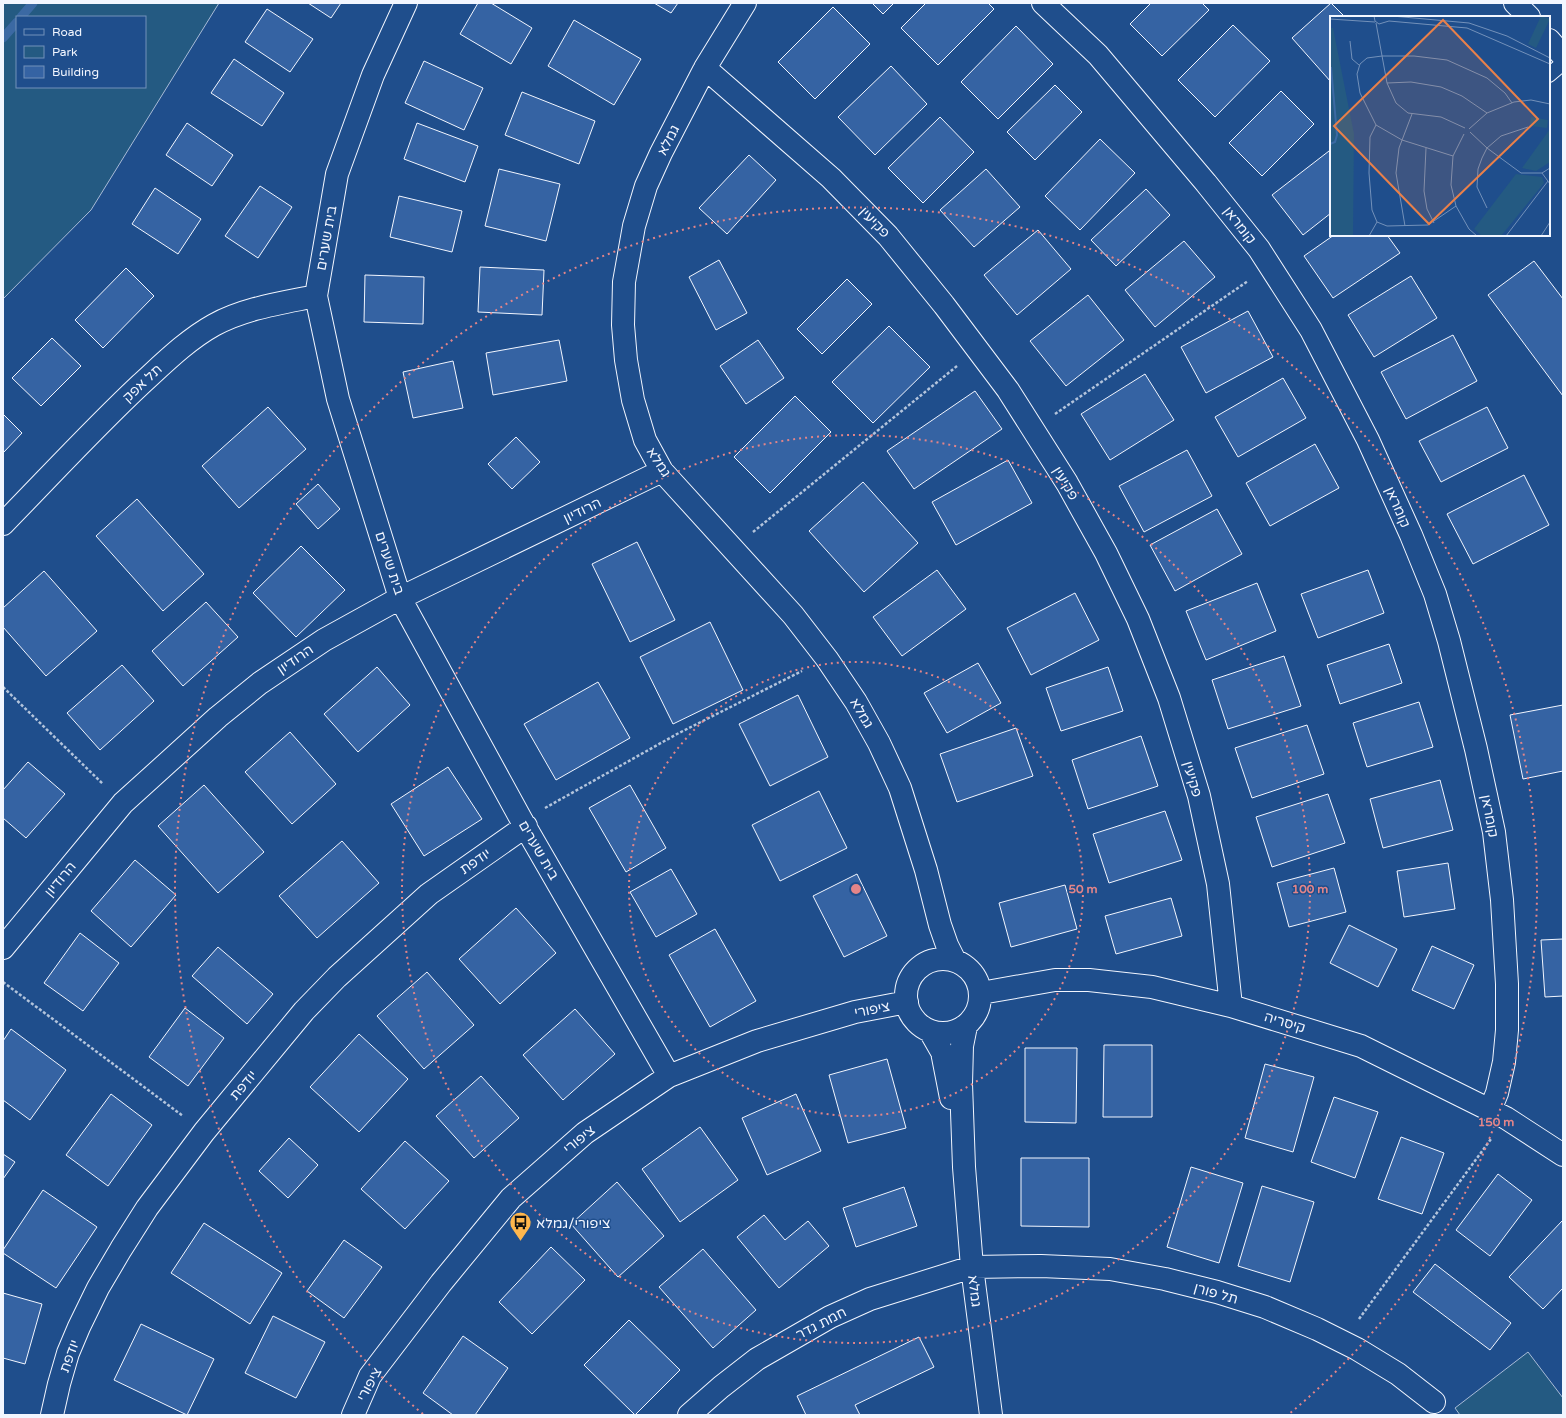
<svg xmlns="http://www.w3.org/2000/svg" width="1566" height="1418" font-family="'Varela Round',Heebo,sans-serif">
	<rect width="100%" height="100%" fill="#1f4e8c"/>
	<path fill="#245a82" stroke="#a8bbd7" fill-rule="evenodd" d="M3,3H219L91,210L3,299ZM17,17H145V87H17Z
		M1528,1352L1563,1398V1415H1460L1455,1408Z"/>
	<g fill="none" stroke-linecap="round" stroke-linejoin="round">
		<path stroke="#3b69a3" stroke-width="9" d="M21,17L33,3
			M3,38L17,22"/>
	</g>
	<path fill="#3563a3" stroke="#f2f6ff" d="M308,3H341L331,18Z
		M478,3H491L532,28L511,64L460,34Z
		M654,3H678L671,13Z
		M872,3H894L883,14Z
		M926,3H988L994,9L938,65L901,28Z
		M1151,3H1202L1209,10L1162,56L1130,24Z
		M1331,3L1345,17H1331V82L1292,38Z
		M833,7L870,44L815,99L778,62Z
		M267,9L313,39L290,72L245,42Z
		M574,20L641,59L614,105L548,66Z
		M1233,25L1270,61L1215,117L1178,80Z
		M1016,26L1053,64L998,119L961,82Z
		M234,59L284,93L262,126L211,93Z
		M424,61L483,88L464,130L405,103Z
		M891,66L927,104L875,155L838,117Z
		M1055,85L1082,112L1035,160L1007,132Z
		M1281,91L1314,124L1262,176L1229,143Z
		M522,92L595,121L579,164L505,135Z
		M940,117L974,152L923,203L888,168Z
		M187,123L233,155L212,186L166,155Z
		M417,123L478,146L465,182L404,159Z
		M1100,139L1135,173L1080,230L1045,196Z
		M1329,151L1331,153V213L1303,235L1272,195Z
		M749,155L776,180L727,234L699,208Z
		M499,169L560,184L546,241L485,226Z
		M986,169L1020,207L974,247L940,210Z
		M260,186L292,207L258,258L225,236Z
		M155,188L201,219L178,254L132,224Z
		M1146,189L1170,215L1116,266L1091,240Z
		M399,196L462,211L452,252L390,237Z
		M1038,230L1071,269L1017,315L984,275Z
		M1334,235H1387L1400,253L1333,298L1304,256Z
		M1184,241L1215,277L1155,327L1125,290Z
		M719,260L747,313L716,330L689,277Z
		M1534,261L1563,299V396L1488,295Z
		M480,267L544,270L542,315L478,312Z
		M126,268L154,296L103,348L75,320Z
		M365,275L424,277L423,324L364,322Z
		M1411,276L1437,318L1374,357L1348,315Z
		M847,279L872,304L822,354L797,329Z
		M1088,295L1124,340L1066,386L1030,341Z
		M1248,311L1273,357L1206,393L1181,347Z
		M889,326L930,367L873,423L832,382Z
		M1453,335L1477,381L1406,419L1381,372Z
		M52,338L81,366L41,406L12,378Z
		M559,340L567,381L493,395L486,353Z
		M758,340L784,378L746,404L720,366Z
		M453,361L463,408L413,418L403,372Z
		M1145,374L1174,420L1110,460L1081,414Z
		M1283,378L1306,418L1238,457L1215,417Z
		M975,391L1002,429L914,489L887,451Z
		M795,396L831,432L770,493L734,457Z
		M268,407L306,449L239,508L202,466Z
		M1487,407L1508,448L1441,482L1419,441Z
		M3,414L22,433L3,453Z
		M516,437L540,462L512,489L488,464Z
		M1315,444L1339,488L1270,526L1246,483Z
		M1187,450L1212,496L1144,532L1119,486Z
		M1008,460L1032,503L956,545L932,502Z
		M1524,475L1549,525L1473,564L1447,514Z
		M863,482L918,543L864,592L809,531Z
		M318,484L340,509L318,529L296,504Z
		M137,499L204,574L163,611L96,536Z
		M1217,509L1242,554L1175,591L1150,545Z
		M637,542L675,620L630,642L592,564Z
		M301,546L345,590L296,637L253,593Z
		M937,570L966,609L902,656L873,617Z
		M1368,570L1384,613L1318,638L1301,594Z
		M44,571L97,631L46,676L3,627V608Z
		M1257,583L1276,631L1206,660L1186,611Z
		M1075,593L1099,640L1031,675L1007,628Z
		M206,602L238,637L183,686L152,651Z
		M710,622L743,690L673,724L640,657Z
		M1389,644L1402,683L1340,704L1327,665Z
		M1284,656L1301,706L1228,729L1212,680Z
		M978,663L1001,703L947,733L924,693Z
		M122,665L154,701L100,750L67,713Z
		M377,667L410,705L358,752L324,714Z
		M1108,667L1123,711L1061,731L1046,688Z
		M598,682L630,738L556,780L524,724Z
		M798,695L828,757L770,786L739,724Z
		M1419,702L1433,747L1367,767L1353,723Z
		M1563,705V771L1523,779L1510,715Z
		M1307,725L1324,774L1252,798L1235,748Z
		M1016,728L1033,776L957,802L940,754Z
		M290,732L336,784L292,824L245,772Z
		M1141,736L1158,786L1088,809L1072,760Z
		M28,762L65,794L26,838L3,818V790Z
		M448,767L482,819L424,856L391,804Z
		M1440,780L1453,830L1383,848L1370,799Z
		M204,785L264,852L218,893L158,826Z
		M630,785L666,848L626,872L589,808Z
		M819,791L847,848L780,881L752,825Z
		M1328,794L1345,843L1272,867L1256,817Z
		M1165,811L1182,860L1109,883L1093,834Z
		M342,841L379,883L317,938L279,896Z
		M135,860L176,895L131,947L91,911Z
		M1448,863L1455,909L1404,917L1397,871Z
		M1334,868L1346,912L1289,927L1277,883Z
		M671,869L697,914L656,937L630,892Z
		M857,874L887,936L844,957L813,896Z
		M1065,885L1077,929L1011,947L999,903Z
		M1171,898L1182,936L1116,954L1105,916Z
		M516,908L556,953L500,1004L459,959Z
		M1349,925L1397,949L1378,987L1330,963Z
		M715,929L756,1001L710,1027L669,955Z
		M80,933L119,963L83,1011L44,983Z
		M1563,939V996L1545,997L1541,940Z
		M1432,946L1474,965L1454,1009L1412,990Z
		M218,947L273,994L247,1024L192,976Z
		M427,972L474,1025L424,1069L377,1016Z
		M185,1008L224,1038L188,1086L149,1057Z
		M575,1009L615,1054L563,1100L523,1055Z
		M11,1029L66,1070L30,1120L3,1100V1041Z
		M359,1034L408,1079L359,1132L310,1087Z
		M1104,1045H1152V1117H1103Z
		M1025,1048H1077L1076,1123L1025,1122Z
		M887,1059L906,1128L848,1143L829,1075Z
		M1265,1064L1314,1077L1293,1152L1245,1138Z
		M481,1076L519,1118L474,1158L436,1116Z
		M111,1094L152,1125L108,1186L66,1155Z
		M796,1094L821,1151L767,1175L742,1118Z
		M1334,1097L1378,1112L1355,1178L1311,1162Z
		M700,1127L738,1180L680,1222L642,1169Z
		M1401,1137L1444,1153L1422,1214L1378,1199Z
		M289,1138L318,1165L288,1198L259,1171Z
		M405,1141L449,1181L405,1229L361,1189Z
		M3,1154L15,1162L3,1179Z
		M1021,1158H1089V1227L1021,1226Z
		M1191,1167L1243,1183L1219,1263L1167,1247Z
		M1498,1174L1532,1200L1490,1256L1456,1230Z
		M617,1182L664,1236L618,1277L571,1224Z
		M1262,1186L1314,1202L1290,1282L1238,1266Z
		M904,1187L917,1226L856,1247L843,1208Z
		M43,1190L97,1227L56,1288L3,1253V1250Z
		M764,1215L785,1240L808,1221L829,1246L779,1288L737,1237Z
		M1562,1221L1563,1222V1288L1543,1309L1509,1277Z
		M204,1223L282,1273L250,1324L171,1273Z
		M344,1240L382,1267L344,1318L307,1291Z
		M551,1247L585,1280L532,1334L499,1302Z
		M703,1249L756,1310L713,1348L659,1287Z
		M1435,1264L1511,1323L1490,1350L1413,1292Z
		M3,1293L42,1304L25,1364L3,1358Z
		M273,1316L325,1342L296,1398L245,1373Z
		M629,1320L680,1370L635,1415L584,1365Z
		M141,1324L214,1359L187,1415L114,1380Z
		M463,1336L508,1368L475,1415H453L423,1393Z
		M919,1337L934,1367L855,1405L860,1415H806L797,1396Z"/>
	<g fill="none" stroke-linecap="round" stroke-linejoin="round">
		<defs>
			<path id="service" d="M1549,75L1563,63"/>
			<path id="minor" d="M406,3L373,75L337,174L316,296L338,399L400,598L522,821L669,1076
				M745,3L705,68L661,153L646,186L634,226L624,282L623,325L626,360L633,400L645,440L662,471L793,615L827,659L856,702L879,743L900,788L926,870L940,925L947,945L955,961
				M1043,3L1098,55L1206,183L1259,249L1311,330L1368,440L1411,535L1435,594L1449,641L1476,749L1494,832L1502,900L1507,984V1030L1504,1062L1497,1093L1490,1110
				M705,68L831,178L888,236L944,305L1008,390L1067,483L1106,553L1138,619L1169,698L1199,796L1218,884L1231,1006
				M3,524C49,477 93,429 141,384C164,363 187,340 214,325C245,308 282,303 316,296
				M3,948L123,803L218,717L260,683L324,640L400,598L662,471
				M906 996a37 37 0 1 1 74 0a37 37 0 1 1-74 0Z
				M981,993L1055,980H1089L1152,987L1231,1006L1361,1046L1506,1118L1563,1155
				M966,1026L962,1046L961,1084L964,1167L972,1267L991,1415
				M930,1031L942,1052L951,1098
				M52,1415L59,1384L68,1353L79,1327L98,1288L121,1249L147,1208L204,1132L304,1011L337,977L429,894L526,826
				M353,1415L370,1376L441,1283L511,1198L585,1133L669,1076L757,1041L855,1012L907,1002
				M689,1415L721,1387L757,1359L830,1317L870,1299L972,1267L1041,1266L1110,1269L1165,1279L1217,1292L1265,1307L1317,1329L1357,1349L1398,1374L1434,1402"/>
			<path id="secondary" d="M1515,3L1529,17
				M1549,40L1563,56"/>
		</defs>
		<use href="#service" stroke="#f2f6ff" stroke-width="16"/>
		<use href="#minor" stroke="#f2f6ff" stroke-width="24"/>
		<use href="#secondary" stroke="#f2f6ff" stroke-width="24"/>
		<path stroke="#b3c4dc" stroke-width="2.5" stroke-dasharray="3 2" stroke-linecap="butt" d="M1055,414L1248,281
			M753,532L957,366
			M3,687L103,784
			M545,808L677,734L802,671
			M3,982L183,1116
			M1359,1319L1491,1139"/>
		<use href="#service" stroke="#1f4e8c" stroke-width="14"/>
		<use href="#minor" stroke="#1f4e8c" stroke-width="22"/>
		<use href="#secondary" stroke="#1f4e8c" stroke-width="22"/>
	</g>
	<g fill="none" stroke="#e38589" stroke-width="2" stroke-dasharray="2 4">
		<circle cx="856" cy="889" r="227"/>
		<circle cx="856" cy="889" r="454"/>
		<path d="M423 1414A681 681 0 1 1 1289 1414"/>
	</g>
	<defs>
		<symbol id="bus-pin" viewBox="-11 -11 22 30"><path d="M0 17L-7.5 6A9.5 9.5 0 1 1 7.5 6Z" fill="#ffb74d" stroke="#1f4e8c"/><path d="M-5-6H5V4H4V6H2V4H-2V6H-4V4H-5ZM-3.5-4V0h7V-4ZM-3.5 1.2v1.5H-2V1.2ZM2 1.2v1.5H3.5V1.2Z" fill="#111"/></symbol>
	</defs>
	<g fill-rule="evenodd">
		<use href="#bus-pin" x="508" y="1210" width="25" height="34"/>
	</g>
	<g text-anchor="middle" stroke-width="3" stroke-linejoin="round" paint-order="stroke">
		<g font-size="14" fill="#f2f6ff" stroke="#1f4e8c">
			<text transform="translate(668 140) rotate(-63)" y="5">גמלא</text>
			<text transform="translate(875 222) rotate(46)" y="5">פקיעין</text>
			<text transform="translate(1240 225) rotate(52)" y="5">קומראן</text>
			<text transform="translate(326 238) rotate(-80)" y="5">בית שערים</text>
			<text transform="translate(142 383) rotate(-43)" y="5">תל אפק</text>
			<text transform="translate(659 462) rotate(57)" y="5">גמלא</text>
			<text transform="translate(1066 483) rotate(59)" y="5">פקיעין</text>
			<text transform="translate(1398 507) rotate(66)" y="5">קומראן</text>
			<text transform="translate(582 510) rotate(-26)" y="5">הרודיון</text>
			<text transform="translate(390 563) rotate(72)" y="5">בית שערים</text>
			<text transform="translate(295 659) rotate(-34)" y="5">הרודיון</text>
			<text transform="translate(862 713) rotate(59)" y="5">גמלא</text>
			<text transform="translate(1193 779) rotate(74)" y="5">פקיעין</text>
			<text transform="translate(1490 816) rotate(79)" y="5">קומראן</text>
			<text transform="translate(539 850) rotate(60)" y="5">בית שערים</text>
			<text transform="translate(475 861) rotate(-35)" y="5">יודפת</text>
			<text transform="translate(60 879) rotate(-50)" y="5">הרודיון</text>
			<text transform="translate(872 1009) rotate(-11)" y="5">ציפורי</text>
			<text transform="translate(1285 1022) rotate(17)" y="5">קיסריה</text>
			<text transform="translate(243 1085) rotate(-50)" y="5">יודפת</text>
			<text transform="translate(579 1139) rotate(-39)" y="5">ציפורי</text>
			<text transform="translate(975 1291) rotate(83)" y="5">גמלא</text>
			<text transform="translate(1216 1293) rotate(16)" y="5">תל פורן</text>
			<text transform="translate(821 1323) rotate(-27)" y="5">חמת גדר</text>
			<text transform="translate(69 1356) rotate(-70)" y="5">יודפת</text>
			<text transform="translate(369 1384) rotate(-61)" y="5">ציפורי</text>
		</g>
		<g font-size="14" fill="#f2f6ff" stroke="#1f4e8c" text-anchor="start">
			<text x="536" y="1228">ציפורי/גמלא</text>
		</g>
	</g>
	<g transform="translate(1330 16)">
		<rect width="220" height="220" fill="#1f4e8c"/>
		<path d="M211,0L220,3L206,32L198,28ZM0,12H3L24,118L23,220H0ZM201,101L218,104L217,112L200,110ZM220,113V146L206,155L192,152ZM186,158L212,161L214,167L171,220H152L144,213Z" fill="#245a82"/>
		<path fill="none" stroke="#3b69a3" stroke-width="2" d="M0,128L5,126L7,119L1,51"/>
		<path fill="none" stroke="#7391ba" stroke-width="1" d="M44,0L45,5L49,8L59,5L137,12L220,48M62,0L139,7L177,20L220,42M0,3L45,6M46,7L57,67L66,87L78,97L111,101L135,112M20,25L22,43L29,49M57,67L81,66L111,71L132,80L157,97M46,109L40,121L39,157L42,194L47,206L57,210L98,209L126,190M139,113L157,97L184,86L201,84L220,88M140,116L157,132L191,157H212L220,152M134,118L123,140L121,169L126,190L139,213L147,220M96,132L94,175L97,193L104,207M123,140L72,124L46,109L30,77L27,58L30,48L37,42L52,40H84L117,44L157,62L175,77L182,87M212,157L220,168M157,192L147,171L148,153L152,142L157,132L171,120L198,111M75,210L66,157L69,132L82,98M39,220L47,206M176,220L218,165M211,220L220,206"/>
		<path fill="#ea8049" fill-opacity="0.15" stroke="#ea8049" stroke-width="2" d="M113,4L208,103L99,208L4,110Z"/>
		<rect width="220" height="220" fill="none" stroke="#f2f6ff" stroke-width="2"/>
	</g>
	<circle cx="856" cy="889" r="6" fill="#e38589" stroke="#1f4e8c" stroke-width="2"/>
	<g font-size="12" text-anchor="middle" font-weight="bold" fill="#e38589" stroke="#1f4e8c" stroke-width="3" stroke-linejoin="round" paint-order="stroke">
		<text x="1083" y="893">50 m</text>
		<text x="1310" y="893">100 m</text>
		<text x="1496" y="1126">150 m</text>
	</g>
	<rect width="1566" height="1418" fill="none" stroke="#f2f6ff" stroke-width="8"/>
	<rect x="16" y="16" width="130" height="72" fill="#1f4e8c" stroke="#7391ba"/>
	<rect x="24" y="29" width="20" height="6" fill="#1f4e8c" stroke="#7391ba"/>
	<text x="52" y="36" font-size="12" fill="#f2f6ff">Road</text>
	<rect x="24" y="46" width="20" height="12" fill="#245a82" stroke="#7391ba"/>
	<text x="52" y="56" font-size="12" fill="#f2f6ff">Park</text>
	<rect x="24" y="66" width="20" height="12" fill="#3563a3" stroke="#7391ba"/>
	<text x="52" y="76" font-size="12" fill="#f2f6ff">Building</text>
</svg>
